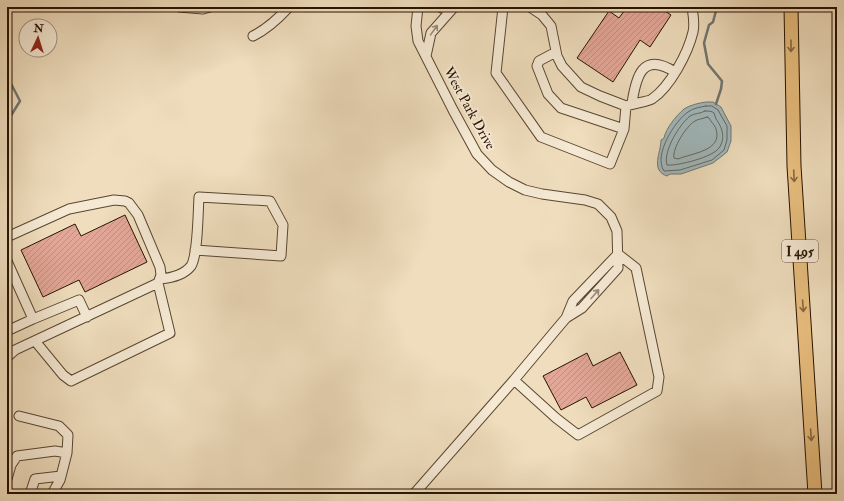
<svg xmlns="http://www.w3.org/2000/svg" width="844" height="501" font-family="'IM FELL Double Pica',serif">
	<defs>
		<pattern id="building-hatch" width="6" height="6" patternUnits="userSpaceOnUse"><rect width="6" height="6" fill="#e3a798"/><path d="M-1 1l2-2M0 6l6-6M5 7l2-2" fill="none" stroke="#c38f81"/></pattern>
	</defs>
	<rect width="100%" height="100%" fill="#efddbd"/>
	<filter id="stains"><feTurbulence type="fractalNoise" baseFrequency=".005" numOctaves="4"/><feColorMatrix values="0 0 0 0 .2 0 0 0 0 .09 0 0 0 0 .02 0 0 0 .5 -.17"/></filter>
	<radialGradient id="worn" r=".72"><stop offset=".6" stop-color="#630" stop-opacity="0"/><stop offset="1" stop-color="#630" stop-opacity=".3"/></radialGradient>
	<path fill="#a0b8bd" stroke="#707672" d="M706,102H713L721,107L731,126V141L727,152L713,163L681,174H670L667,176C650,170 661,153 661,140L664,138C666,128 676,116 684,109C690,105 699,103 706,102Z"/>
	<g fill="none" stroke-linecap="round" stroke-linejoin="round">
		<path stroke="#64665f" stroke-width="1" d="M706,106H712L718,110L727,126V140L724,150L712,160L680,170L664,171C653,155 675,121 688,112C693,108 701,107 706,106Z
			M705,111C708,111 712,111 714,113C715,115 715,117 716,119C722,127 726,138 719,148C713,157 678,166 667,165C663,151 679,125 690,116C695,113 700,114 705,111Z
			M707,117L709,118C711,122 715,125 716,129C723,151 692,153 678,159L674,158C672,149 686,126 695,121C698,119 703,119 707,117Z"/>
		<path stroke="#707672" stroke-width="2.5" d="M7,76L20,101L7,122
			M716,104L721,89L722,81L708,64L704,43L709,25L713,22L717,7"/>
	</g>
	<path fill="url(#building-hatch)" stroke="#271301" d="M627,7H659L671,15L650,47L640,40L613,82L577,58L609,11L619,18Z
		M125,215L147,262L85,292L79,280L43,297L21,250L75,224L81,236Z
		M620,352L637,385L592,408L586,397L561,410L543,376L587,353L593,366Z"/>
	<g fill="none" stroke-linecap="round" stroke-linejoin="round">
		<defs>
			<path id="minor" d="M179,7L203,9L210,7
				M418,7L416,26L418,41L453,110L477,154L492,170L509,182L525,190L542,194L585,200L598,204L611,217L617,231L618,268L582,308L566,318
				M440,7L442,8H453
				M503,7L496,73L541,137L610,164L624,129
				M530,7L542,15L551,26L557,56L562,66L581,87L600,96L626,106
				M253,36C267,29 278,19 289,7
				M556,52L539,61L537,66L548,94L561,108L624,129L626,106C631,104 650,101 652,99C670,87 688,53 693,32C695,24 693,14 692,7
				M426,56L431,33L454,7
				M632,103C636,77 642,51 675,72
				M7,237L69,209L114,200L125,201L129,203L138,215L160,267L161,275L158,283L15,350L7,357
				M7,261L33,319L79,300L87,317
				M160,279C171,278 184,275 191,266C198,255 198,211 199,197L270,201L283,225L281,256L195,250
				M7,331L33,319
				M35,341L63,375L71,381L170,333L158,283
				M514,380L556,418L578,435L657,391L659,377L636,268L618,254
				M7,479L11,465L17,456L55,451L67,453L68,435L59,426L19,416
				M30,494L35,479L61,476
				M52,494L60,480L67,453
				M414,494L514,380L555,331L566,318L573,301L618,254"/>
			<path id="highway" d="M791,7L794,166L815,494"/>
		</defs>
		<use href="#minor" stroke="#594630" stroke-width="11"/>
		<use href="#highway" stroke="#271301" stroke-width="15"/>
		<use href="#minor" stroke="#f5e9d4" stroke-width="9"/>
		<use href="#highway" stroke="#e8be7e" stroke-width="13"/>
	</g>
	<defs><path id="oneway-shaft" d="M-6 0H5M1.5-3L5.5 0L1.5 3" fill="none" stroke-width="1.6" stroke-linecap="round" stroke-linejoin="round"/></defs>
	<g stroke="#988975">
		<use href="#oneway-shaft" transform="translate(434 30) rotate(-54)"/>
		<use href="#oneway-shaft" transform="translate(595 294) rotate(-49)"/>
	</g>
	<g stroke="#886840">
		<use href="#oneway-shaft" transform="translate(791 46) rotate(90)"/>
		<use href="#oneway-shaft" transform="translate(794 176) rotate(87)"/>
		<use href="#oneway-shaft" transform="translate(803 306) rotate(86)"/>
		<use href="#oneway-shaft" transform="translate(811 435) rotate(86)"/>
	</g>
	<g text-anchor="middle" stroke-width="4" stroke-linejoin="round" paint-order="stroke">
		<rect fill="#f5e9d4" stroke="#655340" stroke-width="1" x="782" y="240" width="36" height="22" rx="3"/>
		<g font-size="13" font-weight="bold" fill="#271301">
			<text x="800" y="256">I 495</text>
		</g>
		<g font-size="14" fill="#271301" stroke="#f5e9d4">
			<text transform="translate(470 108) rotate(61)" y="5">West Park Drive</text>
		</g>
	</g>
	<rect width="844" height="501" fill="none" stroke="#efddbd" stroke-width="24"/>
	<rect x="8" y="8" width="828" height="485" fill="none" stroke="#271301" stroke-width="2"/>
	<rect x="12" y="12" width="820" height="477" fill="none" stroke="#271301"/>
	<g transform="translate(38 38) rotate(4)"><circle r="19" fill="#f5e9d4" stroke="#a39380"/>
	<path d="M0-3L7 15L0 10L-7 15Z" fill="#8f2418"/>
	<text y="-6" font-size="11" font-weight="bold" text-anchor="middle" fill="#271301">N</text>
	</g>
	<rect width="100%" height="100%" filter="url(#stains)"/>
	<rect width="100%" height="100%" fill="url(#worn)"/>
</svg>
